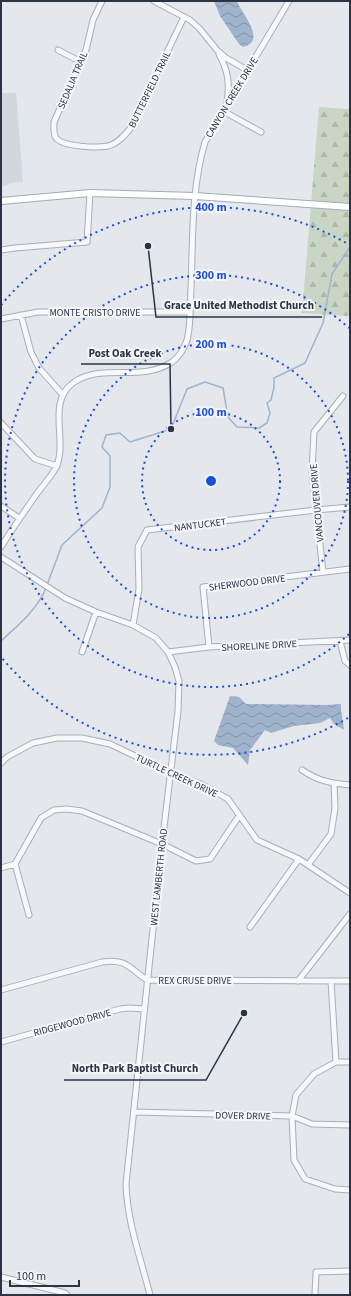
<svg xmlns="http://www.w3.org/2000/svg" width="351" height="1296" font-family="'Source Sans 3',sans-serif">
	<defs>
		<pattern id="forest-firs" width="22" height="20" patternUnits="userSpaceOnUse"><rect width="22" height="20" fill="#c9d6c5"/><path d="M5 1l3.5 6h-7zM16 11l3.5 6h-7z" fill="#adb8ab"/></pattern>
		<pattern id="water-waves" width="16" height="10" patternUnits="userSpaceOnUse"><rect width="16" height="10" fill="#9fb4cc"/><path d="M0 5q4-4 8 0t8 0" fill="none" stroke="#8293a7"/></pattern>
	</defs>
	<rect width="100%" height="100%" fill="#e4e7ec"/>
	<path fill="#d2d6de" d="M1,93H16L23,182L11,183L8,185L1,186Z"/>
	<path fill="url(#forest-firs)" d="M319,107L348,109L350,108V312L348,316L302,313Z"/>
	<path fill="url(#water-waves)" d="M214,1H237C241,13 268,41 243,47L239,44L220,16Z
		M230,696L239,697L246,704L327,705L341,704V710L344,730L334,724L330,718L320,723L294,726L271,733L265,730L250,750L248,765L233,748L218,745L214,741Z"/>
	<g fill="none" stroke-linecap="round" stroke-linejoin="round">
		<path stroke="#9fb4cc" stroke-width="1.5" d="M47,585L62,545L102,508L110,487V456L102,447L106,435L120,433L130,442L171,429L187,389L205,382L223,388L228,417L237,427L259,428L267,423L270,413L267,403L271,400L274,387V378L305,363L323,323L332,274L350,247
			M1,641C18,625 37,610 46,588"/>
		<defs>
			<path id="minor" d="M102,1L93,20L86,50L54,122C54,127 53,134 56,138C63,147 97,148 108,146C117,144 124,136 130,129L184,17
				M154,1L190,20L199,28L217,50L226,58L247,70
				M58,50L81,62
				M219,54C228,71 230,83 227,102
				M223,111L261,132
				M1,250L15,248L87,242L90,193
				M21,315L31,352L39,368L63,395
				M1,319L38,312H190
				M1,423L35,459L57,466
				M1,506L19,518
				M1,547C12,529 24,512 36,495C42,486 54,474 57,465C67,439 47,402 73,383C102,362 141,383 172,362C179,357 184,349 187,340C191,325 190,305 191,289C193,240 191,189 205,142L289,1
				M1,557L65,598L96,612L133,625L156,638L168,652L175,667L179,681L178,711L162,844L126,1184C127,1222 141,1259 150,1295
				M323,572L312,471L314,432L343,396
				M133,625L139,589L138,547L147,530L316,510L350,507
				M340,641L345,661L350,665
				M209,647L203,587L350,569
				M82,652L96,612
				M168,652L209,647L350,640
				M1,763L7,757L33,743L57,738H82L110,744L171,773L201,784L228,799L257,840L299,859L350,893
				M302,770C318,781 330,783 350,785
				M15,864L29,915
				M308,865L331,834L335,808L334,783
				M1,868L15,864L41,818L54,810L67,809L82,811L162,844L196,861L210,859L239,816
				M250,927L299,859
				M298,981L350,914
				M331,981L336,1062
				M1,990L102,962C126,958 129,968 147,980L350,981
				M1,1042L120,1009L129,1008L144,1009
				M336,1062L314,1074L296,1095L292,1116L294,1160L305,1179L335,1189L350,1190
				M336,1062H350
				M134,1112L292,1116L312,1124L350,1125
				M1,1277L65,1293L67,1295
				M315,1295L316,1272L350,1271"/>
			<path id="major" d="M1,201L90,193L195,196L350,207"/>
		</defs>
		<use href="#minor" stroke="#a9aeb7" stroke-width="7"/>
		<use href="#major" stroke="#a3abb8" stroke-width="8"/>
		<use href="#minor" stroke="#f7f8fa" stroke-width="5"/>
		<use href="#major" stroke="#fff" stroke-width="6"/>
	</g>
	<g fill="none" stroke="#1d4ed8" stroke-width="2" stroke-dasharray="2 4">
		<circle cx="211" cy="481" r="69"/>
		<circle cx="211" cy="481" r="137"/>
		<path d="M349 634A206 206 0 1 1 349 328"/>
		<path d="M348 718A274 274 0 0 1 1 657M1 305A274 274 0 0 1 348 244"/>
	</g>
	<g text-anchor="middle" stroke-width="4" stroke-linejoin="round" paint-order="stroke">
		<g font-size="10" fill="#2b3445" stroke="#f4f6f9">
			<text transform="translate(72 80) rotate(-67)" y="4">SEDALIA TRAIL</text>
			<text transform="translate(149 89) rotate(-64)" y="4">BUTTERFIELD TRAIL</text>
			<text transform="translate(231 97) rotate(-59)" y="4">CANYON CREEK DRIVE</text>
			<text x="95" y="316">MONTE CRISTO DRIVE</text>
			<text transform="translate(316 503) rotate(-95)" y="4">VANCOUVER DRIVE</text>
			<text transform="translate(200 524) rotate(-7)" y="4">NANTUCKET</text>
			<text transform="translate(247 582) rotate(-7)" y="4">SHERWOOD DRIVE</text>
			<text transform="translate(259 645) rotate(-3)" y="4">SHORELINE DRIVE</text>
			<text transform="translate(177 775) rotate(25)" y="4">TURTLE CREEK DRIVE</text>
			<text transform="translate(158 877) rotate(-84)" y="4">WEST LAMBERTH ROAD</text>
			<text x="195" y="984">REX CRUSE DRIVE</text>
			<text transform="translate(72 1022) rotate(-15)" y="4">RIDGEWOOD DRIVE</text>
			<text transform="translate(243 1115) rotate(1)" y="4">DOVER DRIVE</text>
		</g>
	</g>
	<circle cx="211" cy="481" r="6" fill="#1d4ed8" stroke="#f4f6f9" stroke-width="2"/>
	<g font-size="12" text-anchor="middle" font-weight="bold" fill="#1d4ed8" stroke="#f4f6f9" stroke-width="4" stroke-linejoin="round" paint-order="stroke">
		<text x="211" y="211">400 m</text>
		<text x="211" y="279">300 m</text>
		<text x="211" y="348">200 m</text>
		<text x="211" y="416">100 m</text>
	</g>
	<path fill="none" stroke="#2b3445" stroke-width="1.5" d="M148 246L156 317H322M171 429L170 364H81M244 1013L206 1080H64"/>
	<g fill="#2b3445" stroke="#f4f6f9" stroke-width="1.5">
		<circle cx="148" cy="246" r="4"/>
		<circle cx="171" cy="429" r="4"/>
		<circle cx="244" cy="1013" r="4"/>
	</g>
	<g font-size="11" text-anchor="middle" font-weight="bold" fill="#2b3445" stroke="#f4f6f9" stroke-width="4" stroke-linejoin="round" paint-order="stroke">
		<text x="239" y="309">Grace United Methodist Church</text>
		<text x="125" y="357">Post Oak Creek</text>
		<text x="135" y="1072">North Park Baptist Church</text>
	</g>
	<rect width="351" height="1296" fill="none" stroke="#2b3445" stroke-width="4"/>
	<path d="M10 1280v6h69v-6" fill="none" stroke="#2b3445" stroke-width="2"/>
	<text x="16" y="1280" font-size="12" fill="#2b3445" stroke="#f4f6f9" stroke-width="3" paint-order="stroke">100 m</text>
</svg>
